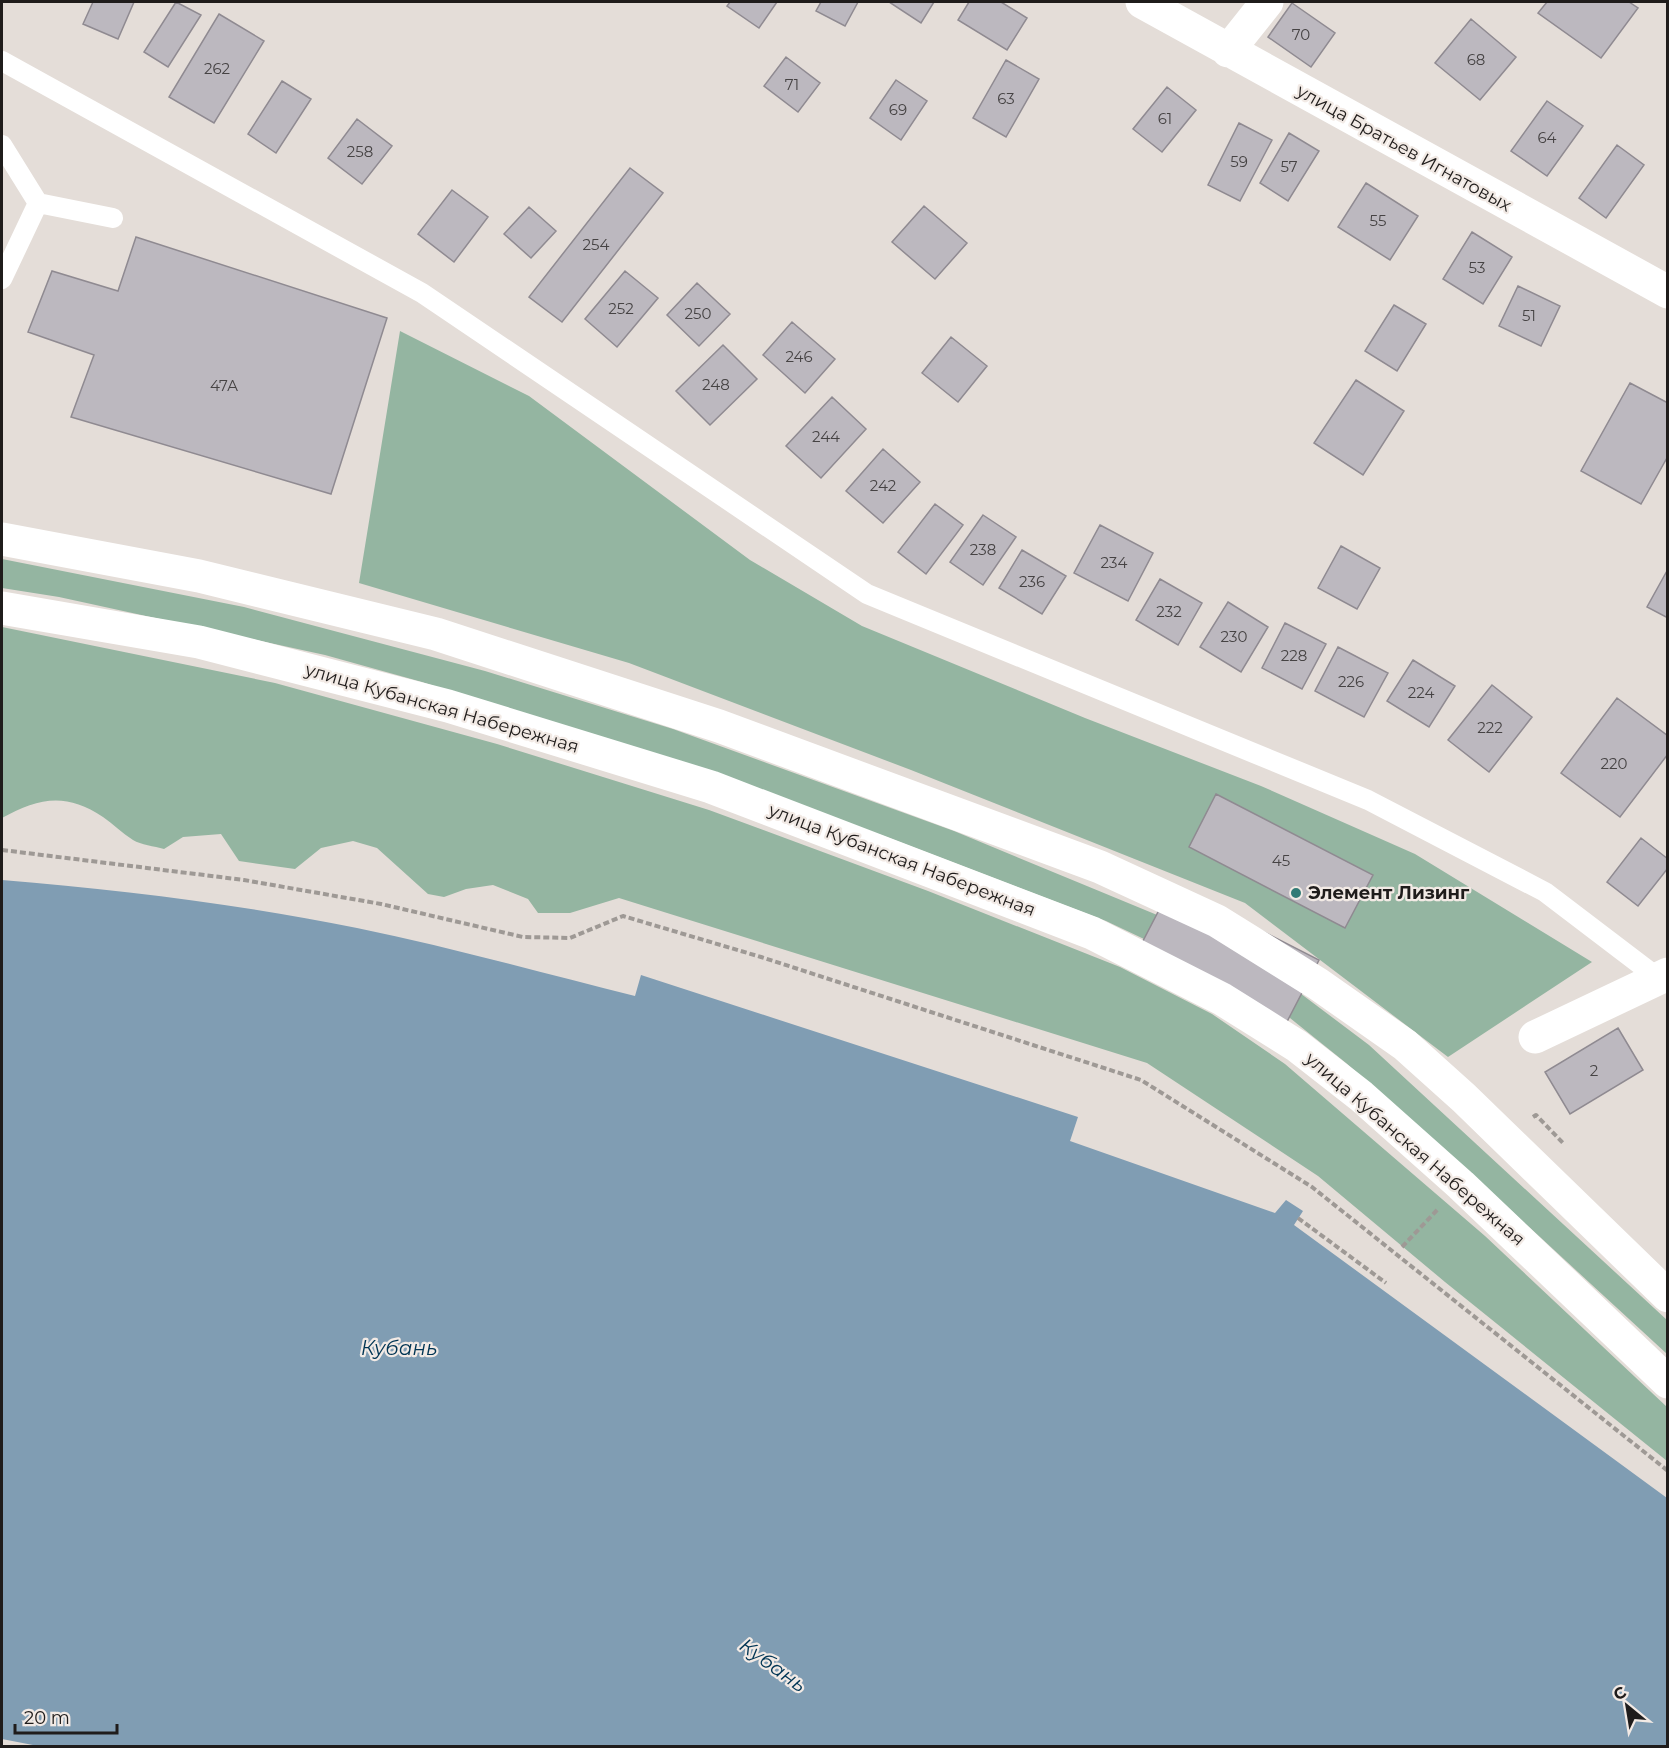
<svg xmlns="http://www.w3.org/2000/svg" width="1669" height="1748" font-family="Montserrat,sans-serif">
	<rect width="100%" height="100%" fill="#e4ddd8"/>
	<path fill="#94b5a1" d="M400,331L529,396L750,560L862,626L1085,718L1261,786L1415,854L1592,962L1448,1057L1245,903L911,770L629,663L359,583Z
		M2,559L244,607L485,671L673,729L954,831L1179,924L1268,969L1369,1045L1667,1320V1354L1453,1157L1346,1063L1280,1010L1201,966L1106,921L884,836L422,682L325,655L59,597L2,588Z
		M2,627L275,683L497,744L709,810L928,891L1120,967L1212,1014L1285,1064L1485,1236L1667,1407V1461L1445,1282L1318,1176L1147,1063L619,898L570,913H538L528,899L493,885L466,889L444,897L428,894L377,848L353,841L321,848L295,869L239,861L221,834L183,837L164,849C154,846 141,845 133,840C122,833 113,824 103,817C66,792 38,798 2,818Z"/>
	<path fill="#809db3" d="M2,880C121,890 239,904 357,928C450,947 542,973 635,996L641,975L1078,1117L1070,1141L1275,1213L1286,1200L1303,1211L1294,1225L1667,1498V1746H38L2,1739Z"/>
	<path fill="#bcb8bf" stroke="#8f8a91" stroke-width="1.5" d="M93,2H134L118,39L83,24Z
		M176,2L201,15L168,67L144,52Z
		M730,2H777L759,28L727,6Z
		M821,2H858L845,26L816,11Z
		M889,2H934L921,23Z
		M969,2H1001L1027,18L1007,50L958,20Z
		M1547,2H1629L1638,8L1601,58L1538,13Z
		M1292,3L1335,33L1311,67L1268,37Z
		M219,14L264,41L214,123L169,97Z
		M1471,19L1516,57L1480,100L1435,63Z
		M786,57L820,83L798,112L764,86Z
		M1006,60L1039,79L1006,137L973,118Z
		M896,80L927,101L901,140L870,118Z
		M282,81L311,99L276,153L248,134Z
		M1167,87L1196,110L1162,152L1133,129Z
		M1547,101L1583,126L1547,176L1511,151Z
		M357,119L392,146L362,184L328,158Z
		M1239,123L1272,140L1240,201L1208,185Z
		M1289,133L1319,151L1288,201L1260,183Z
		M1617,145L1644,165L1606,218L1579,198Z
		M630,168L663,193L562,322L529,297Z
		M1366,183L1418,216L1390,260L1338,227Z
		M452,190L488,217L454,262L418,234Z
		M924,206L967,243L935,279L892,242Z
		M529,207L556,231L531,258L504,234Z
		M1472,232L1512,257L1483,304L1443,279Z
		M136,237L387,318L331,494L71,417L94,355L28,332L52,271L118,291Z
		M625,271L658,298L617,347L585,319Z
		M697,283L730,314L699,346L667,315Z
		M1518,286L1560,306L1541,346L1499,326Z
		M1394,305L1426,324L1397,371L1365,351Z
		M792,322L835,359L805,393L763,355Z
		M951,337L987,366L958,402L922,373Z
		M723,345L757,379L710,425L676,391Z
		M1356,380L1404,411L1363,475L1314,443Z
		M1630,383L1668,403V456L1641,504L1581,471Z
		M832,397L866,429L821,478L786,446Z
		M883,449L920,482L883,523L846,491Z
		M935,504L963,525L926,574L898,552Z
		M983,515L1016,537L983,585L950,562Z
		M1100,525L1153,553L1128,601L1074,573Z
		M1341,546L1380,568L1357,609L1318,588Z
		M1022,550L1066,576L1042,614L999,588Z
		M1668,569V618L1647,607Z
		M1160,579L1202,603L1178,645L1136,620Z
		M1228,602L1268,627L1241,672L1200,647Z
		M1285,623L1326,644L1302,689L1262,668Z
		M1338,647L1388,673L1364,717L1315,691Z
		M1413,660L1455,686L1429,727L1387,701Z
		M1492,685L1532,717L1489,772L1448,740Z
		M1617,698L1668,736V754L1620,817L1561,773Z
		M1216,794L1373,875L1345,928L1189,847Z
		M1641,838L1668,859V868L1638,906L1607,882Z
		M1172,885L1319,960L1277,1041L1130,966Z
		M1618,1028L1643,1070L1570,1114L1545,1072Z"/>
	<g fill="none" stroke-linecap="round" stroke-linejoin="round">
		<path stroke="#9e9995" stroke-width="4" stroke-dasharray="6 3" stroke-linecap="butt" d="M2,850L244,880L381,904L523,937L570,938L623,916L761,957L1141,1080L1312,1187L1668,1471
			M1533,1117L1536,1115L1563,1143
			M1298,1218L1386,1283
			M1402,1247L1439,1208"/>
		<path stroke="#fff" stroke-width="20" d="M2,61L422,293L867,594L1368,800L1545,892L1658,978
			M2,145L38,203L113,218
			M2,279L38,203"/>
		<path stroke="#fff" stroke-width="33" d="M1142,2L1668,292
			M1228,51L1267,2
			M1535,1037L1668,974"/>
		<path stroke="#fff" stroke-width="33" d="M2,539L199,576L436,634L719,726L1100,867L1217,921L1318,984L1405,1045L1464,1098L1668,1296
			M2,608L199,642L448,706L711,787L1092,933L1222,999L1297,1046L1361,1096L1461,1185L1668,1382"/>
	</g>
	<circle fill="#337b76" stroke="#f2eae5" stroke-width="2" cx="1296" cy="893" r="6"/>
	<g text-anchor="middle" stroke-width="4.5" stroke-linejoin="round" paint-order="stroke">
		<g font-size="15" fill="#464344">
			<text x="1301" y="40">70</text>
			<text x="1476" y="65">68</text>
			<text x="217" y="74">262</text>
			<text x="792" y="90">71</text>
			<text x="1006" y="104">63</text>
			<text x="898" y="115">69</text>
			<text x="1165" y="124">61</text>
			<text x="1547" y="143">64</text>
			<text x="360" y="157">258</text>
			<text x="1239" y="167">59</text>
			<text x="1289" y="172">57</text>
			<text x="1378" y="226">55</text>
			<text x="596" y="250">254</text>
			<text x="1477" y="273">53</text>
			<text x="621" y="314">252</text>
			<text x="698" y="319">250</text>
			<text x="1529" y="321">51</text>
			<text x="799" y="362">246</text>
			<text x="716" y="390">248</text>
			<text x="224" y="391">47А</text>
			<text x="826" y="442">244</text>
			<text x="883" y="491">242</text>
			<text x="983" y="555">238</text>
			<text x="1114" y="568">234</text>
			<text x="1032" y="587">236</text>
			<text x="1169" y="617">232</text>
			<text x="1234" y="642">230</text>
			<text x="1294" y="661">228</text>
			<text x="1351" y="687">226</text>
			<text x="1421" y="698">224</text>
			<text x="1490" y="733">222</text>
			<text x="1614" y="769">220</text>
			<text x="1281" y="866">45</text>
			<text x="1594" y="1076">2</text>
		</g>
		<g font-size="18" fill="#1f1c1b" stroke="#f2eae5">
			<text transform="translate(1404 148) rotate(29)" y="6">улица Братьев Игнатовых</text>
			<text transform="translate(442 708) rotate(16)" y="6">улица Кубанская Набережная</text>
			<text transform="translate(902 860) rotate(21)" y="6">улица Кубанская Набережная</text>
			<text transform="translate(1415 1149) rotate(41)" y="6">улица Кубанская Набережная</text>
		</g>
		<g font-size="18" font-weight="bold" fill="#1f1c1b" stroke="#f2eae5" text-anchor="start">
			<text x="1308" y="899">Элемент Лизинг</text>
		</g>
		<g font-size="20" font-style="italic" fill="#003554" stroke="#f2eae5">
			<text x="399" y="1355">Кубань</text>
			<text transform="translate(773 1665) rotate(36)" y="7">Кубань</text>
		</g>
	</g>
	<rect width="1669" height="1748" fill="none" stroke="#1f1c1b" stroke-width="6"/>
	<g transform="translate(1627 1706) rotate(330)" stroke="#f2eae5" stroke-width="4.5" paint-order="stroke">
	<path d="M0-4.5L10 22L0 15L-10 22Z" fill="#1f1c1b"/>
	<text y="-9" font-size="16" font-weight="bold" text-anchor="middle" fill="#1f1c1b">С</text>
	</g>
	<path d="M15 1724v9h102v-9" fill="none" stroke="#1f1c1b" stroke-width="3"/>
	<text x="24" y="1724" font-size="18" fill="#1f1c1b" stroke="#f2eae5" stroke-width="4.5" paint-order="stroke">20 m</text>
</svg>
